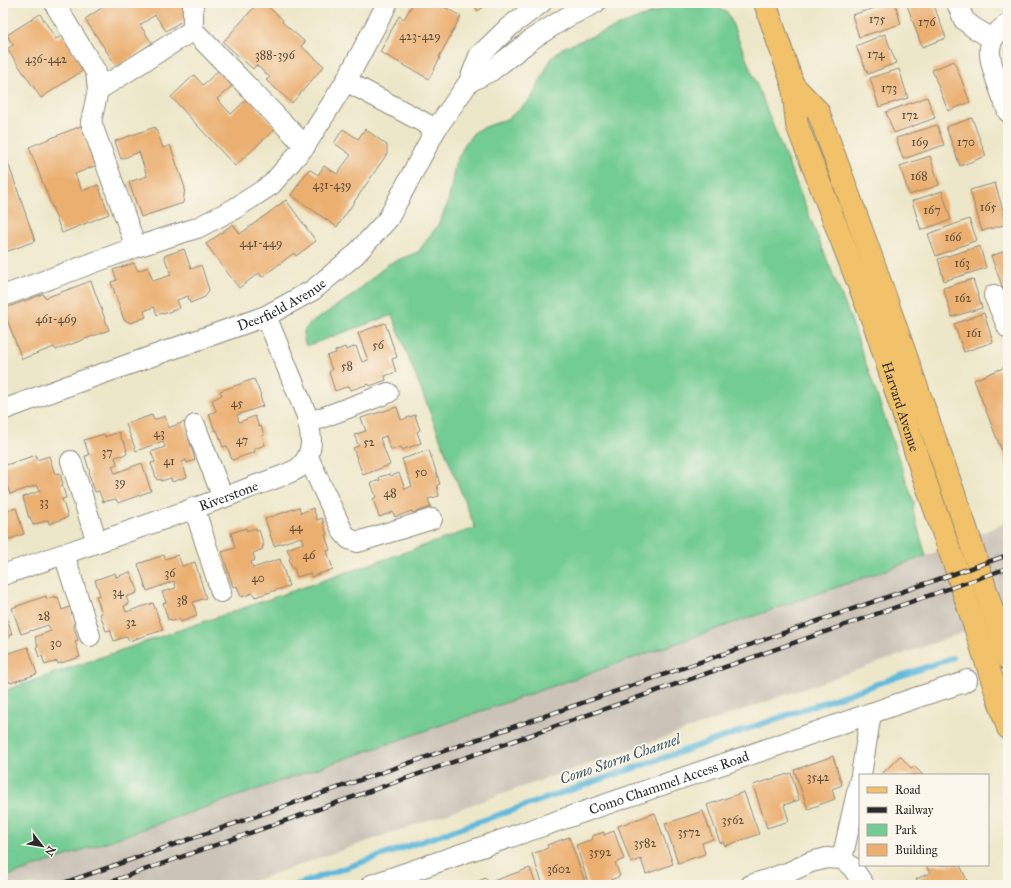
<svg xmlns="http://www.w3.org/2000/svg" width="1011" height="888" font-family="'IM FELL Great Primer',serif">
	<rect width="100%" height="100%" fill="#fbf7ec"/>
	<filter id="ink" filterUnits="userSpaceOnUse"><feTurbulence type="fractalNoise" baseFrequency=".025" numOctaves="2"/><feDisplacementMap in="SourceGraphic" scale="8" xChannelSelector="R" yChannelSelector="G"/><feConvolveMatrix kernelMatrix="1 2 1 2 8 2 1 2 1" color-interpolation-filters="sRGB"/></filter>
	<filter id="wash" filterUnits="userSpaceOnUse"><feTurbulence type="fractalNoise" baseFrequency=".012" numOctaves="4" result="noise"/><feDisplacementMap in="SourceGraphic" scale="16" xChannelSelector="R" yChannelSelector="G"/><feGaussianBlur stdDeviation="0.9" result="paint"/><feColorMatrix in="noise" values="0 0 0 0 0 0 0 0 0 0 0 0 0 0 0 0 0 1.4 0 .05"/><feComposite in="paint" operator="in"/></filter>
	<g filter="url(#wash)">
		<rect width="100%" height="100%" fill="#ede7c9"/>
		<path fill="#cbc3b8" d="M1008,522V616L937,642L242,885H3V878L926,556Z"/>
		<path fill="#72cc93" stroke="#4e7c5f" d="M678,3H708L728,13L850,317L914,503L913,511L926,556L3,878V691L475,528L392,315L306,346C302,334 302,331 311,323L353,295L388,264L418,252L438,225L448,203L455,164L465,144L475,131L509,118L531,99L551,59L562,48Z"/>
		<g fill="none" stroke-linecap="round" stroke-linejoin="round">
			<path stroke="#5fb9dc" stroke-width="6" d="M296,885L952,658"/>
		</g>
		<g id="blocks">
			<path fill="#ebaf70" d="M109,3L112,5L115,3H186L193,14L166,31L155,15L140,25L152,43L117,67L85,19Z
				M258,3H264L283,20L282,22L305,42L301,46L324,66L292,103L266,80L270,77L256,65L253,69L223,42Z
				M413,3H437L461,16L439,57L440,58L429,79L380,52L399,16L404,19Z
				M472,3H489L478,11Z
				M891,3H895L901,24L859,37L852,15Z
				M914,3H933L946,38L922,47L907,5Z
				M40,14L56,39L63,35L85,69L41,98L7,49L13,45L7,35Z
				M885,34L896,63L868,74L856,46Z
				M954,61L970,102L948,111L932,70Z
				M899,69L908,98L879,107L870,78Z
				M218,71L232,86L217,99L231,114L248,98L276,128L235,166L171,97L194,75L203,85Z
				M927,97L935,118L894,133L886,112Z
				M972,118L986,156L960,166L946,127Z
				M937,125L944,145L903,159L896,138Z
				M81,126L97,165L75,174L82,191L98,185L109,214L62,233L29,147Z
				M155,127L163,148L170,145L185,188L183,203L141,217L129,182L147,176L139,152L121,159L115,141Z
				M343,129L358,139L365,129L387,145V154L337,227L291,195L309,169L318,175L324,166L337,174L351,155L334,143Z
				M5,154L35,241L3,253V155Z
				M930,156L939,185L909,195L900,166Z
				M995,183L1007,224L982,231L970,190Z
				M942,191L951,220L921,230L912,201Z
				M286,200L316,241L296,256L294,253L262,277L259,273L239,288L206,244L233,224L240,234Z
				M969,219L977,240L936,256L928,234Z
				M980,246L986,268L944,281L938,259Z
				M184,249L191,269L201,265L209,290L205,297L190,303L188,296L177,300L180,308L163,314V313L157,315L154,307L144,311L146,317L131,323L124,320L111,282L117,280L113,270L134,263L138,271L148,267L153,281L171,275L164,256Z
				M1008,250V296L1006,297L991,256Z
				M973,279L982,308L952,317L943,288Z
				M91,281L109,330L56,350L54,347L22,359L3,309L43,294L45,298Z
				M984,313L993,342L964,352L954,324Z
				M385,323L397,357L392,359L396,372L385,376L386,380L370,386L369,384L351,390L349,386L335,391L329,372L332,370L327,356L336,353L335,351L345,347L346,350L356,346L362,362L368,360L358,333Z
				M1008,366V467L974,380Z
				M254,379L261,395L260,396L263,406L237,415L239,422L255,416L259,427L261,426L264,435L262,436L265,445L254,449L255,452L232,460L227,446L223,447L217,430L215,431L209,414L216,411L212,400L222,395L220,391Z
				M397,407L401,420L415,415L420,430L417,432L421,443L402,450L401,447L391,450L386,436L380,438L390,465L363,475L353,448L359,446L354,435L366,431L361,418Z
				M152,415L154,420L165,416L168,428L184,422L195,460L187,463L186,460L182,462L187,477L172,482L171,478L161,481V479L157,480L151,463L155,462L151,452L165,447L163,441L136,451L126,424Z
				M119,432L122,441H124L127,450H126L127,454L115,457L117,464L112,466L115,473L142,463L151,491L118,503L116,499L103,502L99,491L95,492L89,474L90,473L85,456L89,455L84,440L104,434L105,437Z
				M429,450L440,484L437,485L439,496L428,499L431,507L413,513L412,511L395,517L393,512L379,517L373,499L376,497L371,483L380,480L379,477L390,474L391,476L399,473L405,489L412,486L402,459Z
				M36,455L37,460L49,456L55,474L60,473L63,484H62L66,498L62,499L68,517L49,524L48,520L33,525L30,517L29,518L23,497L40,491L37,485L10,494L3,473V466Z
				M299,507L301,513L313,508L317,520L322,518L327,535H325L330,550L327,551L333,569L311,577L310,573L297,577L294,568H292L289,559L291,558L287,549L303,543L301,537L274,546L265,519Z
				M16,508L24,534L7,540L6,537L3,538V512Z
				M246,528L247,531L256,528L257,531L259,530L264,546H262L263,549L253,553L255,560L251,562L253,568L280,559L289,586L255,597L253,593L241,597L237,586L233,587L222,552L235,548L231,533Z
				M164,555L165,559L178,555L182,566L195,562L206,598L193,602L197,616L181,622L180,619L172,621L171,619L168,620L163,603L166,602L162,592L176,588L174,581L147,591L138,564Z
				M130,572L138,590L136,591L137,593L126,597L129,604L124,606L126,612L153,603L163,630L129,641L127,636L114,641L110,630L106,631L100,614L102,613L96,596L100,595L95,580L115,573L116,577Z
				M46,596L47,599L55,596V598L58,597L62,610L70,607L75,623L73,624L78,640L75,641L80,657L58,664L57,661L45,665L42,656L39,657L36,647L38,646L35,637L51,631L48,625L21,634L12,608Z
				M7,618L12,634L9,635L10,637L3,640V619Z
				M28,647L37,674L10,683L8,679L3,680V655Z
				M833,756L842,785L832,789L835,799L808,809L794,770Z
				M900,756L912,769L914,766L923,775H881Z
				M791,773L799,800L784,805L789,821L767,828L753,785Z
				M744,792L759,834L725,846L723,842L720,843L707,805Z
				M703,811L713,839L702,843L705,854L678,863L665,824Z
				M655,813L673,864L646,874L641,859L631,863L618,826Z
				M614,831L624,859L615,863L620,876L611,880L613,884L610,885H589L576,845L593,839L592,836L604,832V835Z
				M569,837L586,885H543L532,854L548,848L547,845Z
				M926,865H960L969,885H918L916,879L930,873Z
				M530,868L536,885H495L493,881Z
				M486,878L489,885H468Z"/>
		</g>
	</g>
	<g filter="url(#ink)">
		<use href="#blocks" fill-opacity="0" stroke="#8c897a" stroke-width="1"/>
		<g fill="none" stroke-linecap="round" stroke-linejoin="round">
			<defs>
				<g id="minor">
					<path d="M193,3V30L305,146"/>
					<path d="M957,3L964,20L974,28L993,39"/>
					<path d="M56,6L96,72L98,90"/>
					<path d="M1008,24C999,29 991,39 990,48C988,64 1003,96 1008,112"/>
					<path d="M346,81L436,129"/>
					<path d="M469,82L491,71L535,37L567,17L595,3"/>
					<path d="M136,247L91,122L98,90L193,30"/>
					<path d="M994,295L1008,328"/>
					<path d="M3,296L136,247L197,228L234,209L271,185L305,146L346,81L385,8L387,3"/>
					<path id="s1" d="M3,410L70,385L266,316L313,290L355,255L388,219L436,129L469,82L479,56L509,27L541,3"/>
					<path d="M308,423L388,393"/>
					<path d="M195,425L223,498"/>
					<path d="M308,457L343,532L349,539L358,542L432,519"/>
					<path d="M71,461L97,542"/>
					<path d="M194,507L221,592"/>
					<path d="M64,554L90,636"/>
					<path id="s2" d="M3,575C83,547 164,520 244,490C255,485 292,474 300,467C316,451 311,435 307,416L266,316"/>
					<path d="M861,775L871,713"/>
					<path d="M842,859L860,779"/>
					<path d="M842,859L852,867L864,885"/>
					<path id="s3" d="M371,885L921,696L962,683L967,680"/>
					<path d="M751,885L787,873L811,862L827,858L842,859"/>
				</g>
				<g id="major">
					<path id="s4" d="M765,3L793,85L797,125L876,329L921,469L955,566L1008,728"/>
					<path d="M793,85L818,111L871,256L966,528L1008,659"/>
				</g>
			</defs>
			<use href="#minor" stroke="#8c897a" stroke-width="22"/>
			<use href="#major" stroke="#8c897a" stroke-width="24"/>
			<use href="#minor" stroke="#fff" stroke-width="20"/>
			<use href="#major" stroke="#f2c26a" stroke-width="22"/>
			<defs>
				<path id="rail" d="M58,885L1008,555
					M101,885L1008,568"/>
			</defs>
			<use href="#rail" stroke="#2b2b2b" stroke-width="4.5"/>
			<use href="#rail" stroke="#fbf7ec" stroke-width="3" stroke-dasharray="9" stroke-linecap="butt"/>
		</g>
	</g>
	<g text-anchor="middle" stroke-width="3.5" stroke-linejoin="round" paint-order="stroke">
		<g font-size="12" fill="#5b4c3c">
			<text x="877" y="23">175</text>
			<text x="927" y="26">176</text>
			<text x="420" y="40">423-429</text>
			<text x="876" y="58">174</text>
			<text x="275" y="59">388-396</text>
			<text x="46" y="63">436-442</text>
			<text x="889" y="92">173</text>
			<text x="910" y="119">172</text>
			<text x="920" y="146">169</text>
			<text x="966" y="146">170</text>
			<text x="919" y="180">168</text>
			<text x="332" y="189">431-439</text>
			<text x="988" y="211">165</text>
			<text x="932" y="214">167</text>
			<text x="953" y="241">166</text>
			<text x="261" y="247">441-449</text>
			<text x="962" y="267">163</text>
			<text x="963" y="302">162</text>
			<text x="56" y="323">461-469</text>
			<text x="974" y="337">161</text>
			<text x="378" y="349">56</text>
			<text x="347" y="370">58</text>
			<text x="237" y="407">45</text>
			<text x="159" y="437">43</text>
			<text x="242" y="444">47</text>
			<text x="369" y="446">52</text>
			<text x="107" y="456">37</text>
			<text x="169" y="465">41</text>
			<text x="421" y="476">50</text>
			<text x="120" y="486">39</text>
			<text x="390" y="497">48</text>
			<text x="44" y="506">33</text>
			<text x="296" y="531">44</text>
			<text x="309" y="559">46</text>
			<text x="170" y="577">36</text>
			<text x="258" y="582">40</text>
			<text x="118" y="596">34</text>
			<text x="182" y="604">38</text>
			<text x="44" y="620">28</text>
			<text x="131" y="626">32</text>
			<text x="56" y="647">30</text>
			<text x="818" y="781">3542</text>
			<text x="733" y="824">3562</text>
			<text x="689" y="836">3572</text>
			<text x="645" y="847">3582</text>
			<text x="600" y="856">3592</text>
			<text x="559" y="873">3602</text>
		</g>
		<g font-size="14" fill="#2b2b2b" stroke="#fbf7ec">
			<text dy="5" stroke="none"><textPath href="#s1" startOffset="298">Deerfield Avenue</textPath></text>
			<text dy="5" stroke="none"><textPath href="#s4" startOffset="427">Harvard Avenue</textPath></text>
			<text dy="5" stroke="none"><textPath href="#s2" startOffset="239">Riverstone</textPath></text>
			<text dy="5" stroke="none"><textPath href="#s3" startOffset="315">Como Chammel Access Road</textPath></text>
		</g>
		<g font-size="15" font-style="italic" fill="#3d5d69" stroke="#fbf7ec">
			<text transform="translate(620 759) rotate(-19)" y="5">Como Storm Channel</text>
		</g>
	</g>
	<rect width="1011" height="888" fill="none" stroke="#fbf7ec" stroke-width="16"/>
	<rect x="859" y="774" width="130" height="92" fill="#fbf7ec" stroke="#a8a59f"/>
	<rect x="867" y="787" width="20" height="6" fill="#f2c26a" stroke="#a8a59f"/>
	<text x="895" y="794" font-size="12" fill="#2b2b2b">Road</text>
	<rect x="867" y="807" width="20" height="6" fill="#2b2b2b" stroke="#a8a59f"/>
	<text x="895" y="814" font-size="12" fill="#2b2b2b">Railway</text>
	<rect x="867" y="824" width="20" height="12" fill="#72cc93" stroke="#a8a59f"/>
	<text x="895" y="834" font-size="12" fill="#2b2b2b">Park</text>
	<rect x="867" y="844" width="20" height="12" fill="#ebaf70" stroke="#a8a59f"/>
	<text x="895" y="854" font-size="12" fill="#2b2b2b">Building</text>
	<g transform="translate(42 846) rotate(121)" stroke="#fbf7ec" stroke-width="3" paint-order="stroke">
	<path d="M0-3L7 15L0 10L-7 15Z" fill="#2b2b2b"/>
	<text y="-6" font-size="11" font-weight="bold" text-anchor="middle" fill="#2b2b2b">N</text>
	</g>
</svg>
